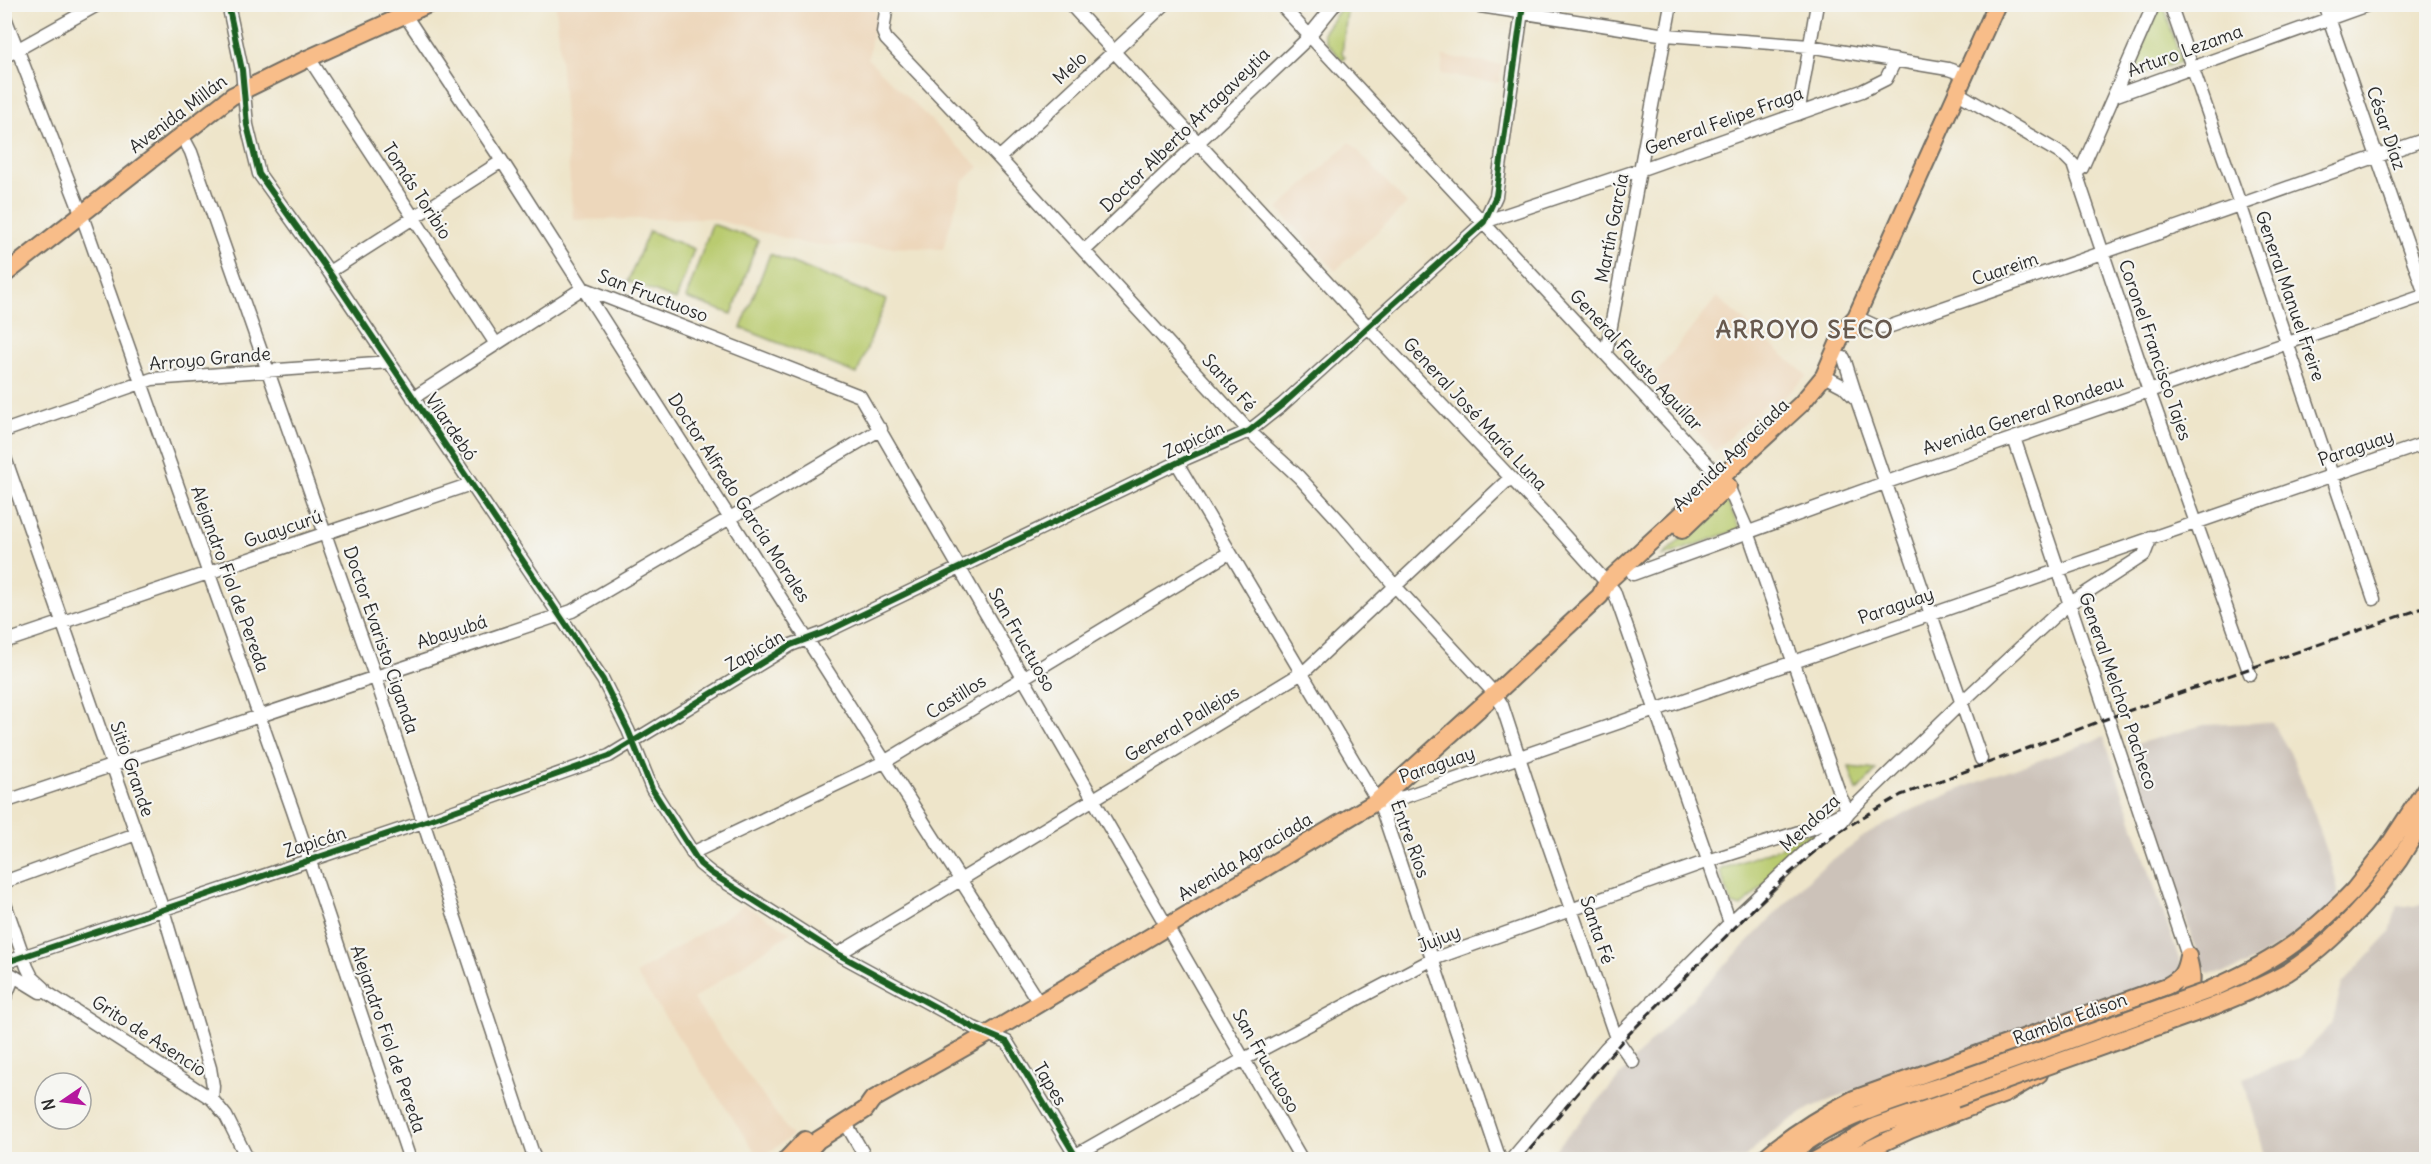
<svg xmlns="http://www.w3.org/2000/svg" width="2431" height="1164" font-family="Delius,sans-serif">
	<rect width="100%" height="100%" fill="#f6f6f2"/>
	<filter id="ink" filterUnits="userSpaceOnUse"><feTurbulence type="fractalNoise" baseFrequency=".0167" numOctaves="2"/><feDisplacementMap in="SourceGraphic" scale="12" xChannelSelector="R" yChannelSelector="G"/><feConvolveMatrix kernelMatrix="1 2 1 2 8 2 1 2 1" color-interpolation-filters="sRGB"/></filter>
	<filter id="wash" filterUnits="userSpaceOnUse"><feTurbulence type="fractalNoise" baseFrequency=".008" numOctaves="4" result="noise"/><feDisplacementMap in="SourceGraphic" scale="24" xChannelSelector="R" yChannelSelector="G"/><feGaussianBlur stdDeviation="1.35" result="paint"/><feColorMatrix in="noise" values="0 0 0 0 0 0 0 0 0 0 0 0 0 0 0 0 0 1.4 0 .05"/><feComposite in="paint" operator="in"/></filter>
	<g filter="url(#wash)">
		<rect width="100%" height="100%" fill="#eee5ca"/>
		<path fill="#edd7bb" d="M556,5H877L868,59L979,167L963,182L943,249L807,244L709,218L573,220Z
			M1443,56L1502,65L1499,83L1441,74Z
			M1350,142L1407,204L1335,271L1278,209Z
			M1717,297L1807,376L1776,405L1770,399L1715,451L1650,380Z
			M744,905L791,932L693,999L792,1136L760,1159L636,974Z"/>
		<path fill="#ccc2b9" d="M2272,722L2292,756L2314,813L2333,869L2338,891L2337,900L2330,914L2247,965L2223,973L2208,974L2200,963L2129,746L2204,725Z
			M2104,737L2185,977L1867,1085L1810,1108L1768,1135L1744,1159L1546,1160L1652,1040L1815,873L1864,836L1912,810L1970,785Z
			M2426,903V1159H2266L2243,1078L2299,1058L2332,1024L2342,984L2390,932L2397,905L2414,907Z"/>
		<path fill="#b9cb6f" stroke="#727b4d" stroke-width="1.5" d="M1343,5H1354L1347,12L1342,53L1345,57L1343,61L1326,42L1323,33Z
			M2160,8L2165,9L2181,62L2134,77L2130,72Z
			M712,224L758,240L732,314L686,298Z
			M649,231L694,249L676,300L628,281Z
			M770,254L886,300L857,374L741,328Z
			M1720,500L1727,501L1740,529L1662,557Z
			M1849,767L1876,770V771L1857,791Z
			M1817,830L1816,835L1741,907L1732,904L1720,872L1721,869L1782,847L1791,840Z"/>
	</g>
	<g filter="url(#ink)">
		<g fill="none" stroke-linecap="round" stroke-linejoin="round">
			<defs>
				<path id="minor" d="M228,4L242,70L247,125L259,174L329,272L603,680L628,730L652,789L700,864L711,873L838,954L974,1028L1007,1042L1078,1160
					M887,4L883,32L886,39L999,158L1249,431L1299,477L1343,525L1394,585L1495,694L1502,705L1533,800
					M1070,4L1381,341L1545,514L1614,591L1730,923
					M1280,4L1728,486L1748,532L1841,798L1849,812
					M1467,4L1666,35L1809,46L1948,69L1966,75
					M2170,4L2240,204L2374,599
					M2324,4L2426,297
					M4,15L81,213L293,811L410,1160
					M405,15L502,161L1039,1003
					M4,57L99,4
					M309,58L496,344
					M1958,93L2065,156L2073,164L2149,391L2250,674
					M2114,96L2370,4
					M1798,114L1817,4
					M182,135L191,152L375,676L535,1160
					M999,158L1165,4
					M2076,173L2082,168L2154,4
					M1484,222L1642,169L1862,91L1886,79L1895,61
					M2171,229L2426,139
					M1084,251L1305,41L1335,4
					M329,272L502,161
					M1856,317L1878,327L1891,326L2165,231
					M1606,353L1671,4
					M1844,358L1857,399
					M1824,376L1843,386L1857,400L1981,759
					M413,398L583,288L860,396L1302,1160
					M4,431L152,379L390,362
					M2014,438L2188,956
					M4,455L163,910L210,1068L213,1086L212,1099
					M1177,463L1381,807L1500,1160
					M1633,574L1887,482L2426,295
					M4,642L471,484
					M1378,800L1404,797L2426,443
					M4,802L572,611L881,429
					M1535,806L1616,1038L1633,1062
					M692,853L886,761L1229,553
					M4,882L136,834
					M4,901L27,967L32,977L44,988
					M838,954L1305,671L1509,479
					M4,963L423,822L609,756L791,645L826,632L1187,458L1249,431L1282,405L1484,222L1496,196L1523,4
					M4,970L40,992H46L212,1099L226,1116L248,1160
					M4,1000L14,976
					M845,1122L867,1160
					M1069,1159L1244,1059L1433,959L1708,861L1815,827L1840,814L1849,812
					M1511,1160L1606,1048L1730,923L1809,848L1840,824L1849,812L1962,702L2052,618L2069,604L2144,555L2151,537"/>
				<path id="major" d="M4,275L232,96L309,58L429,4
					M1855,328L1856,317L1997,4
					M1682,530L1728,486
					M2354,890L2387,848L2426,788
					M2376,891L2399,860L2426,816
					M2178,1004C2194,986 2194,981 2188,958
					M786,1160L805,1140
					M800,1160L818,1140L865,1110L872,1100L988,1034L1377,801L1495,694L1600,596L1607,582L1801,404L1824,376L1844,330L1856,317
					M1762,1160C1790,1135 1821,1116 1854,1099L2167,986C2182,978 2185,972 2188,956
					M1784,1160C1829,1119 1892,1102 1949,1083
					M1816,1160L1876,1126L1955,1099
					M1846,1160L1910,1130L2005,1094L2039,1074"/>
			</defs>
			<use href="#minor" stroke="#6f6c63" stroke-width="15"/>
			<use href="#major" stroke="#6f6c63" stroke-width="20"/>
			<use href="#minor" stroke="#fff" stroke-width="12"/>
			<use href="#major" stroke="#f8bd89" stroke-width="16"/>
			<path stroke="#2b2b2b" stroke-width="3" stroke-dasharray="9 4.5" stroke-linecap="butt" d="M1521,1160L1623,1040L1781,881L1830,838L1863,817L1901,795L1942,780L2125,712L2426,607"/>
			<defs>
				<path id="major-bridge" d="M1949,1083L2207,991C2271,963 2305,941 2354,890
					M1955,1099L2212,1007C2238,996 2264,986 2288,972C2322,951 2350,922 2376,891"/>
			</defs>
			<use href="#major-bridge" stroke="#6f6c63" stroke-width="20" stroke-linecap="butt"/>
			<use href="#major-bridge" stroke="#f8bd89" stroke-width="16"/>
			<defs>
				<path id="cycleway" d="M228,4L242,70L247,125L259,174L329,272L603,680L628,730L652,789L700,864L711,873L838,954L974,1028L1007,1042L1078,1160
					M4,963L423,822L609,756L791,645L826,632L1187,458L1249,431L1282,405L1484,222L1496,196L1523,4"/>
			</defs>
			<use href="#cycleway" stroke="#f6f6f2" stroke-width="10"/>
			<use href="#cycleway" stroke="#1b5e20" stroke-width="6"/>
		</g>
	</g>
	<g text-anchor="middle" stroke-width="4.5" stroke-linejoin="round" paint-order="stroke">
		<g font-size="18" fill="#2b2b2b" stroke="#f6f6f2">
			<text transform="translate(2185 51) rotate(-20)" y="6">Arturo Lezama</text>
			<text transform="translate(1070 68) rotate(-43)" y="6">Melo</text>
			<text transform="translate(178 114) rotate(-37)" y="6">Avenida Millán</text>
			<text transform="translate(1724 121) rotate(-20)" y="6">General Felipe Fraga</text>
			<text transform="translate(2386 128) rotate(71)" y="6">César Díaz</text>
			<text transform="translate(1185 130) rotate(-44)" y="6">Doctor Alberto Artagaveytia</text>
			<text transform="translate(417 191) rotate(57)" y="6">Tomás Toribio</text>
			<text transform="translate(1612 228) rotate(-79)" y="6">Martín García</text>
			<text transform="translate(2005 269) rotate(-19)" y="6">Cuareim</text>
			<text transform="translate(653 296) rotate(21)" y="6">San Fructuoso</text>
			<text transform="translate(2290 296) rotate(71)" y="6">General Manuel Freire</text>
			<text transform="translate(2155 350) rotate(71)" y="6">Coronel Francisco Tajes</text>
			<text transform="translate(210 359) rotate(-5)" y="6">Arroyo Grande</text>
			<text transform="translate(1636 360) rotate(47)" y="6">General Fausto Aguilar</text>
			<text transform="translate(1229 383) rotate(48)" y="6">Santa Fé</text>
			<text transform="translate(1475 414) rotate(47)" y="6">General José María Luna</text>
			<text transform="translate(2023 415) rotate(-19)" y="6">Avenida General Rondeau</text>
			<text transform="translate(451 427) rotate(56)" y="6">Vilardebó</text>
			<text transform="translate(1194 440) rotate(-25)" y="6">Zapicán</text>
			<text transform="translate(2356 448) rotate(-19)" y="6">Paraguay</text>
			<text transform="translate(1731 455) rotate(-44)" y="6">Avenida Agraciada</text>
			<text transform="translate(739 498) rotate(57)" y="6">Doctor Alfredo García Morales</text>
			<text transform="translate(283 529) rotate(-19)" y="6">Guaycurú</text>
			<text transform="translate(230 579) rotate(70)" y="6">Alejandro Fiol de Pereda</text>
			<text transform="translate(1896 606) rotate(-19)" y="6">Paraguay</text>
			<text transform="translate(452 632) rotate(-18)" y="6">Abayubá</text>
			<text transform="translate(381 640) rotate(71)" y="6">Doctor Evaristo Ciganda</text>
			<text transform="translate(1022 640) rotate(60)" y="6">San Fructuoso</text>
			<text transform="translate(755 651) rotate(-30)" y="6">Zapicán</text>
			<text transform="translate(2118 691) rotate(71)" y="6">General Melchor Pacheco</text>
			<text transform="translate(956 697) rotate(-32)" y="6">Castillos</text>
			<text transform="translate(1182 724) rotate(-31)" y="6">General Pallejas</text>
			<text transform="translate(1437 765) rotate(-19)" y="6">Paraguay</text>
			<text transform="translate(132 769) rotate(71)" y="6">Sitio Grande</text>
			<text transform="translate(1810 823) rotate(-43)" y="6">Mendoza</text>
			<text transform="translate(1410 839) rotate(70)" y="6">Entre Ríos</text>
			<text transform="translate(315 842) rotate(-18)" y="6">Zapicán</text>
			<text transform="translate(1245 857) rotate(-31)" y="6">Avenida Agraciada</text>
			<text transform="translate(1597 930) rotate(71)" y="6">Santa Fé</text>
			<text transform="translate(1439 939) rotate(-22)" y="6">Jujuy</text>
			<text transform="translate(2070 1019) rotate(-20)" y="6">Rambla Edison</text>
			<text transform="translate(149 1036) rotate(33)" y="6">Grito de Asencio</text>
			<text transform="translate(388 1039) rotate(71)" y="6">Alejandro Fiol de Pereda</text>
			<text transform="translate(1266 1061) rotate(60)" y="6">San Fructuoso</text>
			<text transform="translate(1050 1084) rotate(59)" y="6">Tapes</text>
		</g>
		<g font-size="24" font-weight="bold" letter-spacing="1.5" fill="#67594e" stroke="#f6f6f2">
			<text x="1805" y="338">ARROYO SECO</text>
		</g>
	</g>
	<rect width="2431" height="1164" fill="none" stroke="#f6f6f2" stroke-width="24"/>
	<g transform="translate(63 1101) rotate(256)"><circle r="28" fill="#f6f6f2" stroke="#a5a5a2" stroke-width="1.5"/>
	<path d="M0-4.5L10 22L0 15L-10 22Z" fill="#b5179e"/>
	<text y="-9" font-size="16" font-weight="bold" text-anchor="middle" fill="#2b2b2b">N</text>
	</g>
</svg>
